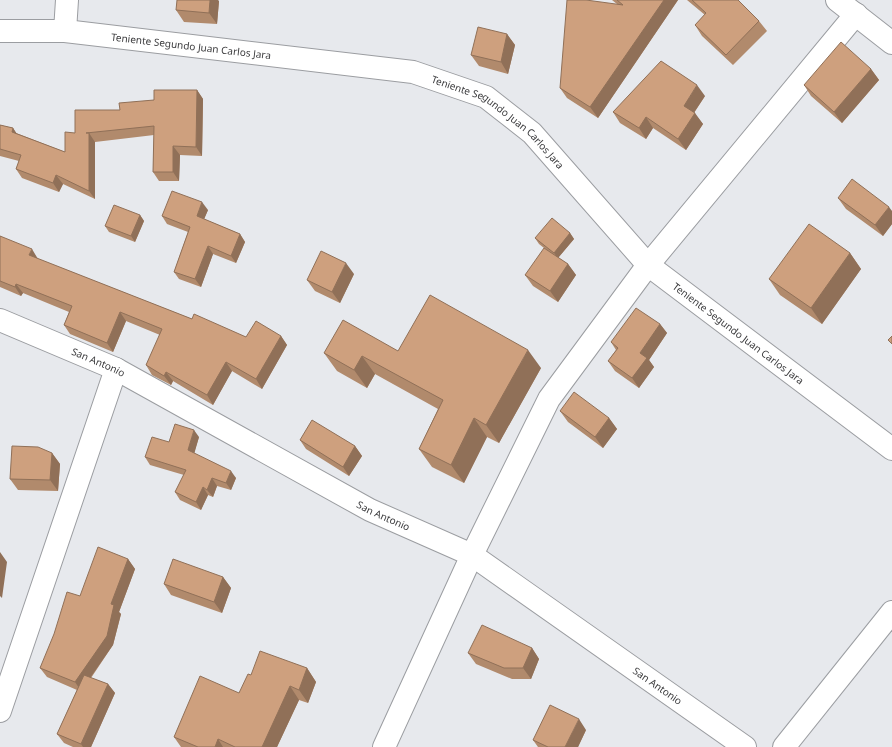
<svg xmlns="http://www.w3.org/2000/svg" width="892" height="747" font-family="'Noto Sans',sans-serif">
	<rect width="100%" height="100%" fill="#e7e9ed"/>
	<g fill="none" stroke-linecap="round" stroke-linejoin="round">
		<defs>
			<g id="street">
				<path d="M837,0L892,43"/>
				<path id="s1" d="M0,31H65L413,72L486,97L532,133L648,265L892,449"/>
				<path d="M65,31L67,0"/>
				<path id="s2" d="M0,320L116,369L370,510L472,555L745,747"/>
				<path d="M0,711L116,369"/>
				<path d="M384,747L472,555L549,399L648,265L856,14"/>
				<path d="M784,747L892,612"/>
			</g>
		</defs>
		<use href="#street" stroke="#9b9da1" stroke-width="24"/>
		<use href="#street" stroke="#fff" stroke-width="22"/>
	</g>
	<path fill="#b18a6c" d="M612,0H678L598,118L567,98L560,88L617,4Z
		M687,0H738L759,21L767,31L733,65L702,36L695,25L705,15Z
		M219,1L217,24L184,22L176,10Z
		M507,34L515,45L508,74L479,66L471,55Z
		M871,69L879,80L842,123L811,96L804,85Z
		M197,90L203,99L202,156L180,155L179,181H159L153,172L154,135L95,142V199L63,184L59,192L22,178L16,169L19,161L0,156V125L13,128L16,133L65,152L75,133L120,110L154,100Z
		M705,96L694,113L703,124L686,150L653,128L646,139L620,123L613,112Z
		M838,198L892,211V224L883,236L846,209Z
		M208,210L204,219L240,234L245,242L236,263L213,254L201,287L179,279L174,272L188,232L167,224L162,216Z
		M140,215L144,221L135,242L109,232L105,226Z
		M570,233L574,239L558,258L568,264L576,275L558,302L533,286L525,275L549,252L539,244L535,238Z
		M0,236L38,259L192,319L246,337L281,336L287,345L262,389L232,371L213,405L173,381L171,385L152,375L146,365L160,335L126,321L113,352L70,334L64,325L69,312L23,293L21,296L0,287Z
		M850,253L861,269L822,324L780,295L769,279Z
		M354,274L340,303L315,291L307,280Z
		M660,324L667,333L649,360L654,367L639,388L615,371L608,361L616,350L611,342Z
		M398,351L541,368L499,443L487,437L464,483L432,467L419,449L438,409L375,374L367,388L337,371L324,353Z
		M560,411L609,418L617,429L603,448L568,422Z
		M199,437L194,453L236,478L231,490L217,486L213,497L208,495L201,510L180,500L175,492L184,475L150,465L145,457L169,442Z
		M300,440L355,446L362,456L349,476L306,449Z
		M52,453L60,464L58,491L18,490L10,479Z
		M128,559L135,569L119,612L121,614L113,645L91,678L108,684L115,693L91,747H73L64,743L57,734L77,690L47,677L40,668L80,596Z
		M223,577L231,588L222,613L171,595L164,584Z
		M532,648L539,659L531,679H512L476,664L468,653Z
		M307,668L316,682L308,703L299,700L277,747H181L174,737L239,693L251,675Z
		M586,730L578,747H538L533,740Z"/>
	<path fill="#907058" d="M210,0H218L219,1L217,24L209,13Z
		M664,0H678L598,118L590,107Z
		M507,34L515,45L508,74L501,62Z
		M871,69L879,80L842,123L834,112Z
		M697,85L705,96L691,117L684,106Z
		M197,90L203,99L202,156L196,147Z
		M695,113L703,124L686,150L678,139Z
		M646,117L653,128L646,139L639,128Z
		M13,128L19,137L12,132Z
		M89,133L95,142V199L89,191Z
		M173,146L180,155L179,181L173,172Z
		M56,175L63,184L59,192L53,183Z
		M202,202L208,210L202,224L197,216Z
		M889,207L892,211V224L883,236L875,225Z
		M140,215L144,221L135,242L131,236Z
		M570,233L574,239L558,258L554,253Z
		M240,234L245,242L236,263L231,256Z
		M208,246L213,254L201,287L195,279Z
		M32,249L38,259L29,255Z
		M850,253L861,269L822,324L811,308Z
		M346,263L354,274L340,303L332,292Z
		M568,264L576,275L558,302L550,291Z
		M16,284L23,293L21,296L15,287Z
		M120,312L126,321L113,352L107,343Z
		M660,324L667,333L649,360L654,367L639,388L632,378L640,353Z
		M281,336L287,345L262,389L256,379Z
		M528,350L541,368L499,443L486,425Z
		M362,356L375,374L367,388L354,370Z
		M226,362L232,371L213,405L207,395Z
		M166,372L173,381L171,385L164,376Z
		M474,418L487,437L464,483L451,465Z
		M609,418L617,429L603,448L595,437Z
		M194,430L199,437L193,458L188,450Z
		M355,446L362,456L349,476L343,467Z
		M52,453L60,464L58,491L50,480Z
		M231,471L236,478L231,490L226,483Z
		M212,478L217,486L213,497L207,490Z
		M203,487L208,495L201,510L196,502Z
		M0,552L7,562L2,598L0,596Z
		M128,559L135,569L119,612L121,614L113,645L81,691L75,682L111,604Z
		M223,577L231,588L222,613L214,602Z
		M532,648L539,659L531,679L523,668Z
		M307,668L316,682L308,703L299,690Z
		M108,684L115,693L91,747H83L81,744Z
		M290,686L299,700L277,747H262Z
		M579,719L586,730L578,747H565Z
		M218,739L223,747H215Z"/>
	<path fill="#cea07e" stroke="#907058" d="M177,0H210L209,13L176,10Z
		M567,0H586L623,5L617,0H664L590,107L560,88Z
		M692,0H738L759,21L726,55L695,25L706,13Z
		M478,27L507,34L501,62L471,55Z
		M841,42L871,69L834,112L804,85Z
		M661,61L697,85L684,106L695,113L678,139L646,117L639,128L613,112Z
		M154,90H197L196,147L173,146V172H153L154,126L86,133H89V191L56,175L53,183L16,169L21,155L0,149V125L13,128L12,132L65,152V132L75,133V110H120L119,103L154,100Z
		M852,179L889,207L875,225L838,198Z
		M172,191L202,202L197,216L240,234L231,256L208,246L195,279L174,272L190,227L162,216Z
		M114,205L140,215L131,236L105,226Z
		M552,218L570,233L554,253L535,238Z
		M809,224L850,253L811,308L769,279Z
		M0,236L32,249L29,255L192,319L194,314L246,337L256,321L281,336L256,379L226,362L207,395L166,372L164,376L146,365L162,329L120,312L107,343L64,325L72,306L16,284L15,287L0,281Z
		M544,248L568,264L550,291L525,275Z
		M321,251L346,263L332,292L307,280Z
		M430,295L528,350L486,425L474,418L451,465L419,449L443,400L362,356L354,370L324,353L343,320L398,351Z
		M636,308L660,324L640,353L647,358L632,378L608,361L618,348L611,342Z
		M892,336V344L888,340Z
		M574,392L609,418L595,437L560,411Z
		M312,420L355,446L343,467L300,440Z
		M175,424L194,430L188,450L231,471L226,483L212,478L207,490L203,487L196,502L175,492L186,470L145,457L152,437L169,442Z
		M12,446L38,447L52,453L50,480L10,479Z
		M98,547L128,559L111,604L114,605L107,636L75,682L40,668L54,634L67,592L80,596Z
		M173,559L223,577L214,602L164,584Z
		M482,625L532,648L523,668H504L468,653Z
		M260,651L307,668L299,690L290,686L262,747H235L218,739L215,747H198L174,737L200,676L239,693L248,674L251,675Z
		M84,675L108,684L81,744L57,734Z
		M550,705L579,719L565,747H548L533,740Z"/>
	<g text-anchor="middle" stroke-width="3" stroke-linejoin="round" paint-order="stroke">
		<g font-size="10" fill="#3a3a3c" stroke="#fff">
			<text dy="4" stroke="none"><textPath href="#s1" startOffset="192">Teniente Segundo Juan Carlos Jara</textPath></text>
			<text dy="4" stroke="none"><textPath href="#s1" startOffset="516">Teniente Segundo Juan Carlos Jara</textPath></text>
			<text dy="4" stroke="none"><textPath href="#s1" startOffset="840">Teniente Segundo Juan Carlos Jara</textPath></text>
			<text dy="4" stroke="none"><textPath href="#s2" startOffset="107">San Antonio</textPath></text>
			<text dy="4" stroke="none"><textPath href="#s2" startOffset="431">San Antonio</textPath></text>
			<text dy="4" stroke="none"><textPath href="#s2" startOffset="755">San Antonio</textPath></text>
		</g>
	</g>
</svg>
